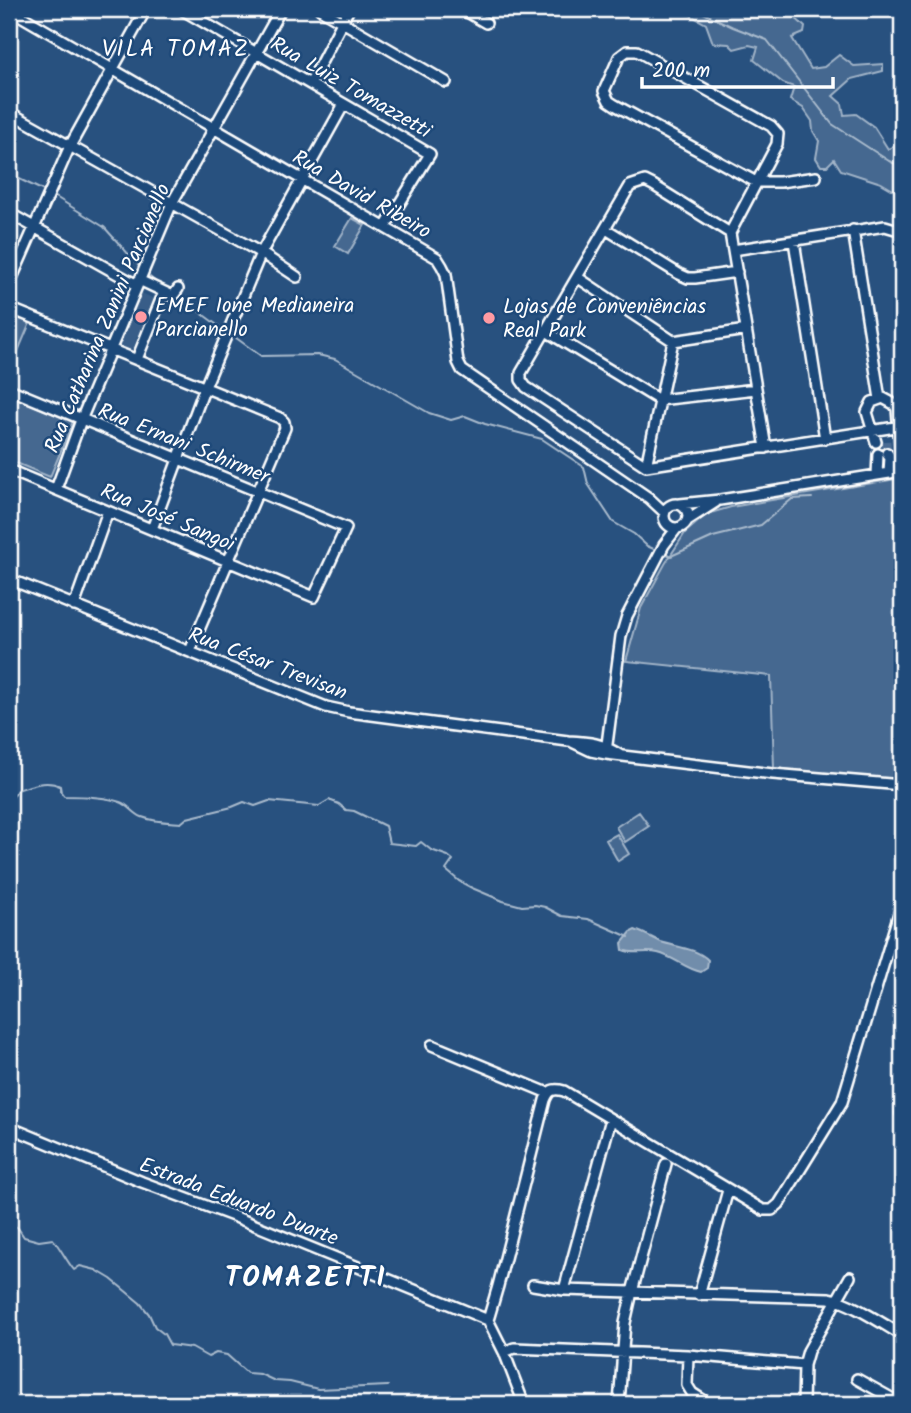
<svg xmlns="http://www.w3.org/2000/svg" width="911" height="1413" font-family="Kalam,sans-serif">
	<rect width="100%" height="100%" fill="#28517f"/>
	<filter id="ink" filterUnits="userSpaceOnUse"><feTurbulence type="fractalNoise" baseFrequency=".0143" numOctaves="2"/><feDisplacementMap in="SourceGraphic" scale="14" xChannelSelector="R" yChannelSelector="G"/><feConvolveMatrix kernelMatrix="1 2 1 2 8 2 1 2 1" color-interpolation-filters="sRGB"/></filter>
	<g filter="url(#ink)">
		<path fill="#375d88" d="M139,292L159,301L145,334L139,332L132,352L116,346Z"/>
		<path fill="#446890" stroke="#a2b4c8" stroke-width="2" d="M655,9H759L763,12L786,9L805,27L804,33L792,38L811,69L824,67L839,55L854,66L883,64V71L852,79L833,96L842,104L844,115L856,114L874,127L888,149L899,144L898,132L902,130V202H901L900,194L881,183L841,170L834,159L827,166H821L816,158L819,141L813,131L812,121L803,108L790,100L794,87L783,83L754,60L758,47L749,45L734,49L729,44L713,43L706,24L690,15Z
			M352,218L365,225L348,254L335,246Z
			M9,314L30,323L16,356L9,353Z
			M9,395L73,422L50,477L9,460Z
			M902,478V781L774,768L771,676L626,661L641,608L665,564L685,533L707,514L731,507Z
			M639,812L649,826L625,842L616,827Z
			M617,834L629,854L618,861L606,840Z"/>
		<path fill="#718dab" stroke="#aabbcd" stroke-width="2" d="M635,930C644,933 652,938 661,942C676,947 696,948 708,960L707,968L701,972C686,969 674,957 658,953C646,950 634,955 623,950L622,943L631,932Z"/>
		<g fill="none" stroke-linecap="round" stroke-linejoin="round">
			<path stroke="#aabbcd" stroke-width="2" d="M695,9L733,27L767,40L832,124L889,161L902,167
				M9,174L46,192
				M54,196L104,227L140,267
				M146,274L161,286
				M178,296L224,330
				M232,335L261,356L318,355L335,359L429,413L451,420L465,416L485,424L542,439L584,467L588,484L613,522L634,534L647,546L656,550
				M665,553L671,556L713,537L761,525L792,499L812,498
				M9,803L17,790C31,786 46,779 60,786L61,792L64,796C79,796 106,797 120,802C129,805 134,814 142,817C154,822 168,822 181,823L187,818L232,807L244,802L255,806L269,801L319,806L329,800L339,804L346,810L354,811L385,826L389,843L416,846L421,842L431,850L448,856L453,860L446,870L459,881L472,888L503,901L522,906L535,905L545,907L562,916L588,919L629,937
				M9,1222L18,1228L24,1237L39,1241L53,1239C61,1249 66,1260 74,1270L80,1266L96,1270L111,1279L140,1303L149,1314L155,1327L164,1334L170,1345L192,1348L208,1357L216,1353L227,1355L247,1373L260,1374L275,1381L290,1382L318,1389L388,1386"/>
			<path stroke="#486b92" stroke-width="9" stroke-dasharray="9 4.5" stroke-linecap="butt" d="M886,441L887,453"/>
			<defs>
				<path id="minor" d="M9,9L437,258L442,266L446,274L458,362L462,370L649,498L664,512
					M181,9L430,154L385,227
					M320,9L446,82
					M462,9L486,23
					M310,84L349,9
					M9,112L261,253L297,277
					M9,213L137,285
					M606,229L679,274L688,278H695L737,272
					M853,230L880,399
					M730,233L653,185L645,181L630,186L521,373V380L526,387L646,466L902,426
					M794,241L825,439
					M733,250L885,226L902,231
					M577,277L673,341L746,330
					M139,280L173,296L178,289
					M9,285L70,146L146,9
					M9,308L280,418L284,422L285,428L190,651
					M546,331L659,400L756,389
					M137,359L164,292
					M9,389L346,528L314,597L9,470
					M876,442L867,412L872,402L883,398L894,404L897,409L902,469
					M766,448L730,233L777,144L778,134L771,126L637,51H627L619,57L604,91L609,101L615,105L756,182H780L816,177
					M887,453L890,457L889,473
					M646,466L673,341
					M877,475L878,454
					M56,489L81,420L172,203L281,9
					M664 516a12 12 0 1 1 24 0a12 12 0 1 1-24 0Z
					M680,504L720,500L902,471
					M688,520L716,502
					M152,529L205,387L261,253L344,104
					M9,579L326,707L349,712L568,741C591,742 600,743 620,755
					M74,606L108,511
					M572,742L591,751L606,754L773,774L902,785
					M606,752L621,636L627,616L664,545L677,528
					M432,1045L548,1093
					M901,1113L902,1108
					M9,1127L142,1182L233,1216L488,1320L504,1352L524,1404
					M533,1285L564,1290L829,1298C853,1303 881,1323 902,1335
					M564,1290L611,1119
					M699,1295L728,1190
					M488,1320L498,1286L545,1100C549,1090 553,1088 564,1091L763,1210H772L779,1204L842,1102L902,903
					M504,1352L514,1348L688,1355L804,1365
					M688,1355L687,1385L692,1393L709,1404
					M857,1379L902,1404
					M619,1404L625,1323L632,1292L666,1164
					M803,1404L804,1365L808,1351L850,1277"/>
			</defs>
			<use href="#minor" stroke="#fff" stroke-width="14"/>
			<use href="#minor" stroke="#1f4a7a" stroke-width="9"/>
		</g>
	</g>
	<g fill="#ff9aa2" stroke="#1f4a7a" stroke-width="2.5">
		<circle cx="141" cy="317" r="7"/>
		<circle cx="489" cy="318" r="7"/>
	</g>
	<g text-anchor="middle" stroke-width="5" stroke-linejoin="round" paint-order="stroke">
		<g font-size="21" fill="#fff" stroke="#1f4a7a">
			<text transform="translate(351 87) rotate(30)" y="7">Rua Luiz Tomazzetti</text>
			<text transform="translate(362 194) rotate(30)" y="7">Rua David Ribeiro</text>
			<text transform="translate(107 318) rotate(-67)" y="7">Rua Catharina Zanini Parcianello</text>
			<text transform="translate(184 443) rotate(22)" y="7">Rua Ernani Schirmer</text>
			<text transform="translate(168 517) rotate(23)" y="7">Rua José Sangoi</text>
			<text transform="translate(268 663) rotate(21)" y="7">Rua César Trevisan</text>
			<text transform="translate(239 1201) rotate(21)" y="7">Estrada Eduardo Duarte</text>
		</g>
		<g font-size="21" fill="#fff" stroke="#1f4a7a" text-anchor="start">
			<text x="155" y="312">EMEF Ione Medianeira<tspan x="155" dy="24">Parcianello</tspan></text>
			<text x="503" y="313">Lojas de Conveniências<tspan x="503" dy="24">Real Park</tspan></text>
		</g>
		<g font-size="23" letter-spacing="2" fill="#fff" stroke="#1f4a7a">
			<text x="176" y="56">VILA TOMAZ</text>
		</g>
		<g font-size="28" font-weight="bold" letter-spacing="2" fill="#fff" stroke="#1f4a7a">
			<text x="306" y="1286">TOMAZETTI</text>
		</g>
	</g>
	<rect width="911" height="1413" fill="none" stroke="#1f4a7a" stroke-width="35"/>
	<rect x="18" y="18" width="876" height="1378" fill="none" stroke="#fff" stroke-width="2.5" filter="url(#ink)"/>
	<path d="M642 77v10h191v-10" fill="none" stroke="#ffffff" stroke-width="3.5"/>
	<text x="652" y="77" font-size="21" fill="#ffffff" stroke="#1f4a7a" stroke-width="5" paint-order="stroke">200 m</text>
</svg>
